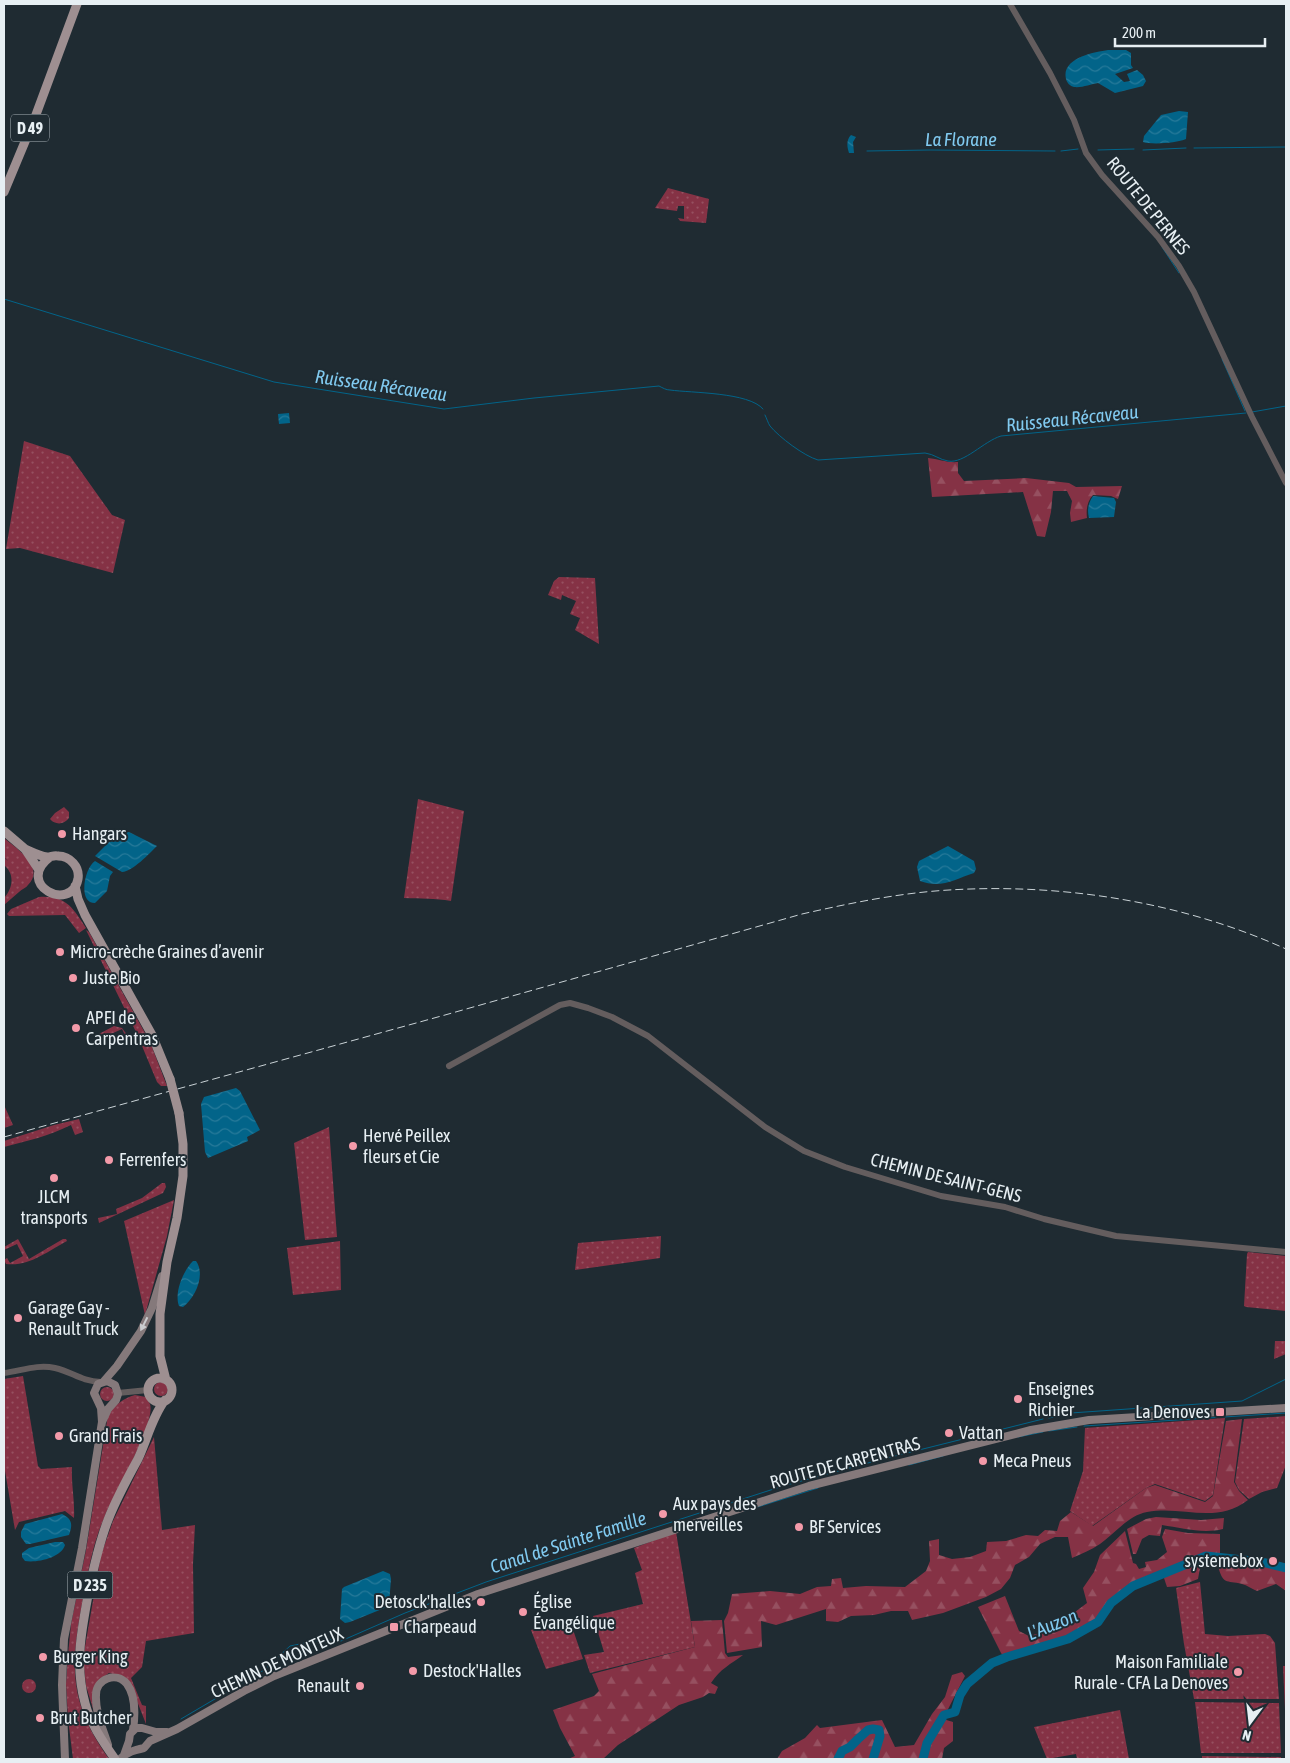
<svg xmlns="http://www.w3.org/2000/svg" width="1290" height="1763" font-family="'Asap Condensed',sans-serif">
	<defs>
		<pattern id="grass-dots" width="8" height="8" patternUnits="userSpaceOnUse" patternTransform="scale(1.25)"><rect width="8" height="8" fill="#853245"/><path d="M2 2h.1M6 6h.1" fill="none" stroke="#965060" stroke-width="1.8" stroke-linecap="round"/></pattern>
		<pattern id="forest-firs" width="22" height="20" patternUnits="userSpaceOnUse" patternTransform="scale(1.25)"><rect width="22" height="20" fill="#853245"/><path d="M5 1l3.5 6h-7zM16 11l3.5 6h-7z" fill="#965060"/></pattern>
		<pattern id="water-waves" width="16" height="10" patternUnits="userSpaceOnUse" patternTransform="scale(1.25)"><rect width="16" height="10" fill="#026489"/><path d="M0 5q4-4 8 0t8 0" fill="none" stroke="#277a9a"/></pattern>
	</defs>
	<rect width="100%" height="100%" fill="#1f2b32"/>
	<path fill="url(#grass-dots)" d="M668,188L709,199L706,223L680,221L678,218L684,219V206H678L677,211L655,208Z
		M24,441L70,456L112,515L125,520L113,573L20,548L6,549Z
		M559,577L595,578L599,644L575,630L580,618L570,614L576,601L562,595L561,600L548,595L554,581Z
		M418,799L464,811L451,901C435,898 420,899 404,898Z
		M64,807L69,812V818C64,825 55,825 50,819L55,813Z
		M4,838C16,848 46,867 28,885C26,888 22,889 19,892C14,896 9,901 4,905V898C13,888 15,874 4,865V858L8,861L4,857Z
		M39,897C66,895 73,908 86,928L79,933L65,915L9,916L7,914L11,909Z
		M86,930L89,932L150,1042L167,1086H161L157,1082L137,1034Z
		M114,1026L122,1028L128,1036L126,1037L122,1029L100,1039L97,1035Z
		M4,1105L13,1125L4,1128Z
		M79,1119L83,1132L75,1135L71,1125C49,1136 27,1141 4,1147V1141L54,1125Z
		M329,1127L337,1237L305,1240L294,1143Z
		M162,1183H165L166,1187L163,1193L99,1223L98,1218L117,1214L116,1209L142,1198Z
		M174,1200L167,1236L145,1315L124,1221Z
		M661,1236L660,1258L575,1270L578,1243Z
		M18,1239L29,1259L63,1239H66L67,1241C48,1251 29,1267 6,1264L4,1260L7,1258L10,1263L23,1256L17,1244L4,1250V1247Z
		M340,1241L341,1290L293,1295L287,1248Z
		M1248,1252L1286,1256V1311L1246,1307L1244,1306L1247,1254Z
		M1275,1341H1286V1354L1274,1359Z
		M23,1376L38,1466L41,1469L72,1467C71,1484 75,1501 74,1518L65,1511L19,1522L15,1530L4,1465V1379Z
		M154 1389a7 7 0 1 1 14 0a7 7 0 1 1-14 0Z
		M100 1394a7 7 0 1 1 14 0a7 7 0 1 1-14 0Z
		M135,1395L146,1397C147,1400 149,1402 150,1404C156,1424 114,1494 105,1516C94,1540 89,1567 84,1593C71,1662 66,1699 109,1759H73L68,1719L66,1684L68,1655L71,1624L86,1550L108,1415C114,1405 124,1398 135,1395Z
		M1286,1416V1465L1277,1488L1262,1492L1249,1499L1239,1490L1235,1482L1244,1419Z
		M1225,1418L1213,1495L1205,1501L1155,1484L1146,1488L1092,1526L1070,1511L1083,1471L1085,1428Z
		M154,1437L162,1530L195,1525L193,1564L194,1633L146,1641L142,1667L131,1678L142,1705L146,1706V1724L135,1696L124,1677L109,1673C98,1680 92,1687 93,1700C93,1705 95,1708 94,1712L86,1686L83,1658L101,1555L113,1521Z
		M676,1532L695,1647L590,1673L584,1655L604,1652L593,1616L643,1604L635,1573L642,1570L634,1548Z
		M1200,1582L1205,1634L1228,1636L1265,1634L1270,1636L1275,1643L1279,1699H1194L1184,1644L1176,1588Z
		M569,1618L583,1659L546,1669L531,1630Z
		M1283,1666H1286V1731Z
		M22 1686a7 7 0 1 1 14 0a7 7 0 1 1-14 0Z
		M1195,1702L1279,1703L1281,1753H1201Z
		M1120,1710L1129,1759H1077L1076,1754L1047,1759L1034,1727Z
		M1202,1756L1281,1757V1759H1202Z"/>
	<path fill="url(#forest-firs)" d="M928,458C939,459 947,463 958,462V473L964,481L1026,478L1069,483L1076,487L1122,486L1118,499L1111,496L1093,495C1087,501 1086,510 1087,518L1071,522L1070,513L1072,501L1067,491H1053L1051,512L1045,537L1037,536L1023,492L932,497Z
		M1242,1419L1234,1482L1239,1491L1248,1500C1215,1525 1183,1505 1147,1512C1129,1515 1114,1534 1100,1544C1091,1550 1081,1554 1072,1558L1068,1537H1055L1040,1544L1029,1557L1015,1565L1010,1578L1001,1589L986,1597L943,1613L912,1620L908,1611H891L874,1615L851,1616L838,1622L826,1621V1609L776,1625L761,1621L762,1647L727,1653L724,1621L728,1613L732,1594L770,1591L800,1594L817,1587L831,1586L832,1579L841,1578L843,1588L866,1586L905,1587L926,1571L930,1561L929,1541L939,1539V1555L952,1559L970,1557L986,1551L987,1542L1006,1541L1026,1535L1038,1536L1045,1530L1057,1531L1060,1521L1071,1512L1093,1526L1146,1488L1155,1485L1205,1502L1213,1496L1226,1421Z
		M1156,1517L1201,1520L1224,1518L1223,1529C1203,1534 1182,1528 1162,1525L1160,1536L1149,1535L1142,1539L1136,1554H1133L1127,1529L1146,1519Z
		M1165,1529L1188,1533L1220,1534V1555L1259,1560L1286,1567V1591L1276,1584L1257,1591C1252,1589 1247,1585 1242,1584C1226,1580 1223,1585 1218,1566L1200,1568L1198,1579L1180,1586L1167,1587L1162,1572L1131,1584L1109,1601L1097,1620L1067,1636L1004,1657L1001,1653L978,1607L1005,1596L1019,1631L1029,1636L1051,1630L1087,1603L1083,1588L1094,1572L1100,1555L1125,1531L1133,1563L1136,1564L1139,1569L1146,1567L1145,1562L1157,1560L1167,1552L1162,1537Z
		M722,1620L725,1653L728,1657L743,1655C731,1664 720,1669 711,1683L718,1687L715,1694L709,1693L703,1697L679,1705L618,1745L603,1759H568L575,1756L560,1728L553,1710L594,1696L599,1691L592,1674L695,1647L691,1621Z
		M962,1672L965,1676L943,1719L953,1722V1741L944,1748L942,1759H777L782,1751L805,1738L817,1725L820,1728L882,1720L895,1747L914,1745L932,1714L945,1697L952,1675Z"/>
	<path fill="url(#water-waves)" d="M1108,50H1126L1131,53V65L1133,68L1115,74L1124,82L1130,81L1127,74L1137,70L1143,75L1146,81L1143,86L1115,93L1098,83C1091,84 1082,88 1074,87C1070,86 1067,83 1066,79C1061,58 1094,52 1108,50Z
		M1179,111L1188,112L1186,139C1177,143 1152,145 1143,142L1144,136L1161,115Z
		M851,135L856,137L853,142L854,153H849C847,147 846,140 851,135Z
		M289,413L290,423L279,424L278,414Z
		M1093,496L1114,498L1116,502L1114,517L1089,518C1087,510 1088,503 1093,496Z
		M122,832H129L157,846C149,854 133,871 122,872L95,856L117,834Z
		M948,846L974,861L976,869L974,873C955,879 941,889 920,881L917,867L919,861Z
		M95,861L113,872L110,876L107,891L95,903C77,903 85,867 95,861Z
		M236,1088L240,1091L260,1130L247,1137L248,1141L208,1158L205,1152L201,1104L204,1097Z
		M193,1261H196C206,1275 195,1298 183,1307L179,1306C174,1293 183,1271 193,1261Z
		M62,1514C72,1519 73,1524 69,1535L30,1544H26L21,1537V1532L25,1524Z
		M55,1542H63L65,1545C61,1558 37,1563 25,1561L22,1557V1553L29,1548Z
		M383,1571L390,1574L391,1579L389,1604L387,1607L350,1622L345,1623L340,1619L342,1589L344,1587Z"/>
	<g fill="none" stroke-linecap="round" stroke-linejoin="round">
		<path stroke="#026489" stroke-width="1" d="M1194,148L1286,147
			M1098,150L1134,149
			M1143,150L1186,148
			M867,151L930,150L1055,151
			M1061,151L1078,149
			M1162,247L1179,273
			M4,299L274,382L444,409L534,398L659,386C663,388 666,390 670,390C691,393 749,392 763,409
			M1222,359L1245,411
			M1252,412L1286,406
			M765,415C767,419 768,423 770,426C779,437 804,456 818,460L925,453C934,454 940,460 948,461C964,464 984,441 1001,436L1246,413
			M1049,1418L1071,1413L1242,1401L1286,1379
			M1084,1426L1286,1413
			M1049,1431L1077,1427
			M1018,1437L1043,1432
			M909,1465L943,1456
			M745,1511L818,1488
			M181,1719L264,1670L290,1646L325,1639L341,1641L405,1613L486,1582L783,1486L879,1460L1043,1419"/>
		<path stroke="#026489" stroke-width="9" d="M838,1759L842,1751L850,1747L858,1739L868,1730L873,1729L879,1730L880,1736L873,1759
			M923,1759L927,1743L944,1715L955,1712L960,1695L967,1684L992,1663L1007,1657L1068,1639L1098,1622L1111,1603L1133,1586L1206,1556L1262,1562L1286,1568"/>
		<path stroke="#645d5e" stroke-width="6" d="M1010,4L1050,73L1074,120L1086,153L1102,175L1158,237L1179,266L1194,292L1252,417L1286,483
			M449,1066L560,1005L570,1003L588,1008L612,1017L648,1036L765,1127L804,1151L845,1167L941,1196L1005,1207L1044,1219L1116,1236L1286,1252
			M4,1373C21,1371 37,1364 55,1368C73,1372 80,1381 101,1382
			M118,1393L148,1390"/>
		<path stroke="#85797b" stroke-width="8" d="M104,1381L117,1366L141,1331L152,1308L162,1276
			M108,1745C103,1729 95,1712 96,1695C96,1679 116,1671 127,1684C136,1696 135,1716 133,1730
			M124,1755L129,1741L130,1734L136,1728H142L156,1732H167
			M65,1759L62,1685L64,1639L82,1548L102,1422L108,1409L116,1400L118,1394L115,1385L107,1381L98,1384L94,1393L101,1408L102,1422
			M120,1759C127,1752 135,1750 144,1748L150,1741L177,1729L244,1691L274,1676L478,1594L809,1486L1031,1430L1089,1420L1286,1408"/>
		<path stroke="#9e8f91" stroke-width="9" d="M4,192L34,120L77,4
			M4,831L25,849L39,870
			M25,849C32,852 39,856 47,857C51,857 54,855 58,856C70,856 80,867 78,879C71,914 14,884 50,857
			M75,886L78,899L85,915L152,1035L170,1079
			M148 1390a12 12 0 1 1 24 0a12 12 0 1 1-24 0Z
			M166,1380L160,1356V1314L167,1262L177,1218L183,1176V1144L179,1113
			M115,1759C103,1742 90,1723 85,1703C74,1664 82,1628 89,1590C94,1566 99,1543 108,1520C116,1499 127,1479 138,1459C147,1440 152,1417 165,1400"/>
		<path stroke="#cad3d7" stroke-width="1" stroke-dasharray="8 4" stroke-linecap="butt" d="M4,1137L445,1015L802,914C851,903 899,893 949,890C1063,883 1182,902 1286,949"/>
		<path stroke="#9e8f91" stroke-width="9" d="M170,1079L179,1113"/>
	</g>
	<defs><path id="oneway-solid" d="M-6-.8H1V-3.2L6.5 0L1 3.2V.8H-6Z" transform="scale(1.25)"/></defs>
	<use fill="#cacccf" href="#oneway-solid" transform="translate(144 1324) rotate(117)"/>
	<g fill="#f39aa9" stroke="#1f2b32" stroke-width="2">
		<circle cx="62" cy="834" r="5"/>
		<circle cx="60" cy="952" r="5"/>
		<circle cx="73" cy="978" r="5"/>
		<circle cx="76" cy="1028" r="5"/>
		<circle cx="353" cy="1146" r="5"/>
		<circle cx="109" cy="1160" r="5"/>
		<circle cx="54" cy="1178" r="5"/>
		<circle cx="18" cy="1318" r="5"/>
		<circle cx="1018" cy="1399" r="5"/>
		<rect x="1215" y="1407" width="10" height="10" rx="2.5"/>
		<circle cx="949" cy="1433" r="5"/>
		<circle cx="59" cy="1436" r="5"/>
		<circle cx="983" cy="1461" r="5"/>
		<circle cx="663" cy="1514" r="5"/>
		<circle cx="799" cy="1527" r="5"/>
		<circle cx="1273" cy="1561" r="5"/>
		<circle cx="481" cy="1602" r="5"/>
		<circle cx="523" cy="1612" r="5"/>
		<rect x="389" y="1622" width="10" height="10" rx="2.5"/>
		<circle cx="43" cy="1657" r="5"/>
		<circle cx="413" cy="1671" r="5"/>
		<circle cx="1238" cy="1672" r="5"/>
		<circle cx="360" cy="1686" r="5"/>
		<circle cx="40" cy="1718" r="5"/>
	</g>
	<g text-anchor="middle" stroke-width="4" stroke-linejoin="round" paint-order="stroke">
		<g fill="#1f2b32" stroke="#abb4b9" stroke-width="1">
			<rect x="11" y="114.5" width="38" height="27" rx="4"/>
			<rect x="67.5" y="1571.5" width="45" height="27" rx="4"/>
		</g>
		<g font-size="16" font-weight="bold" fill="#e7eff3">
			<text x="30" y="134">D 49</text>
			<text x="90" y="1591">D 235</text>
		</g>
		<g font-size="18" fill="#e7eff3" stroke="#1f2b32">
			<text transform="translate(1148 206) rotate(51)" y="6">ROUTE DE PERNES</text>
			<text transform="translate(946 1178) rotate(14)" y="6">CHEMIN DE SAINT-GENS</text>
			<text transform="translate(845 1463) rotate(-15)" y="6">ROUTE DE CARPENTRAS</text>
			<text transform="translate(277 1663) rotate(-25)" y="6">CHEMIN DE MONTEUX</text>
		</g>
		<g font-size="18" fill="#e7eff3" stroke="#1f2b32" text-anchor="start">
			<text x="72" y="840">Hangars</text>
			<text x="70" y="958">Micro-crèche Graines d’avenir</text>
			<text x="83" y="984">Juste Bio</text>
			<text x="86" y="1024">APEI de<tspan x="86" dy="21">Carpentras</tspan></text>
			<text x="363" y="1142">Hervé Peillex<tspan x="363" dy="21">fleurs et Cie</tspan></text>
			<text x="119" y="1166">Ferrenfers</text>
			<text x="54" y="1203" text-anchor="middle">JLCM<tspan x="54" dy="21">transports</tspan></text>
			<text x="28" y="1314">Garage Gay -<tspan x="28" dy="21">Renault Truck</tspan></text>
			<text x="1028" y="1395">Enseignes<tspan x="1028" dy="21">Richier</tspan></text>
			<text x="1210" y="1418" text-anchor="end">La Denoves</text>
			<text x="959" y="1439">Vattan</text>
			<text x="69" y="1442">Grand Frais</text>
			<text x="993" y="1467">Meca Pneus</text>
			<text x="673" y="1510">Aux pays des<tspan x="673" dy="21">merveilles</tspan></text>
			<text x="809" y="1533">BF Services</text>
			<text x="1263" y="1567" text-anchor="end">systemebox</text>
			<text x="471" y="1608" text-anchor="end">Detosck'halles</text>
			<text x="533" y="1608">Église<tspan x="533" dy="21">Évangélique</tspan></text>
			<text x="404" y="1633">Charpeaud</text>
			<text x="53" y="1663">Burger King</text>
			<text x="1228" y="1668" text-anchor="end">Maison Familiale<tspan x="1228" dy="21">Rurale - CFA La Denoves</tspan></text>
			<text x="423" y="1677">Destock'Halles</text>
			<text x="350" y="1692" text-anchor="end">Renault</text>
			<text x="50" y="1724">Brut Butcher</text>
		</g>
		<g font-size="19" font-style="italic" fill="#81caf0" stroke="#1f2b32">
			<text x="961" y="146">La Florane</text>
			<text transform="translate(381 385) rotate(8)" y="7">Ruisseau Récaveau</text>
			<text transform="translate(1072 418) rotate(-6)" y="7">Ruisseau Récaveau</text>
			<text transform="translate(568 1542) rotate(-18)" y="7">Canal de Sainte Famille</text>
			<text transform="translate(1052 1624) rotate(-22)" y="7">L'Auzon</text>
		</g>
	</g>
	<rect width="1290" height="1763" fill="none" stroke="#e7eff3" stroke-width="10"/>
	<g transform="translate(1250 1723) rotate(195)" stroke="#1f2b32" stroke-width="4" paint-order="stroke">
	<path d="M0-4L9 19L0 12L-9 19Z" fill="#e7eff3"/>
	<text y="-8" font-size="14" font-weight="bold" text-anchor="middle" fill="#e7eff3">N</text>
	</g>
	<path d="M1115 38v8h150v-8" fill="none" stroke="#e7eff3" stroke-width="2.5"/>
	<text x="1122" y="38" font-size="15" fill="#e7eff3" stroke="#1f2b32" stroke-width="4" paint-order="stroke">200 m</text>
</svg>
